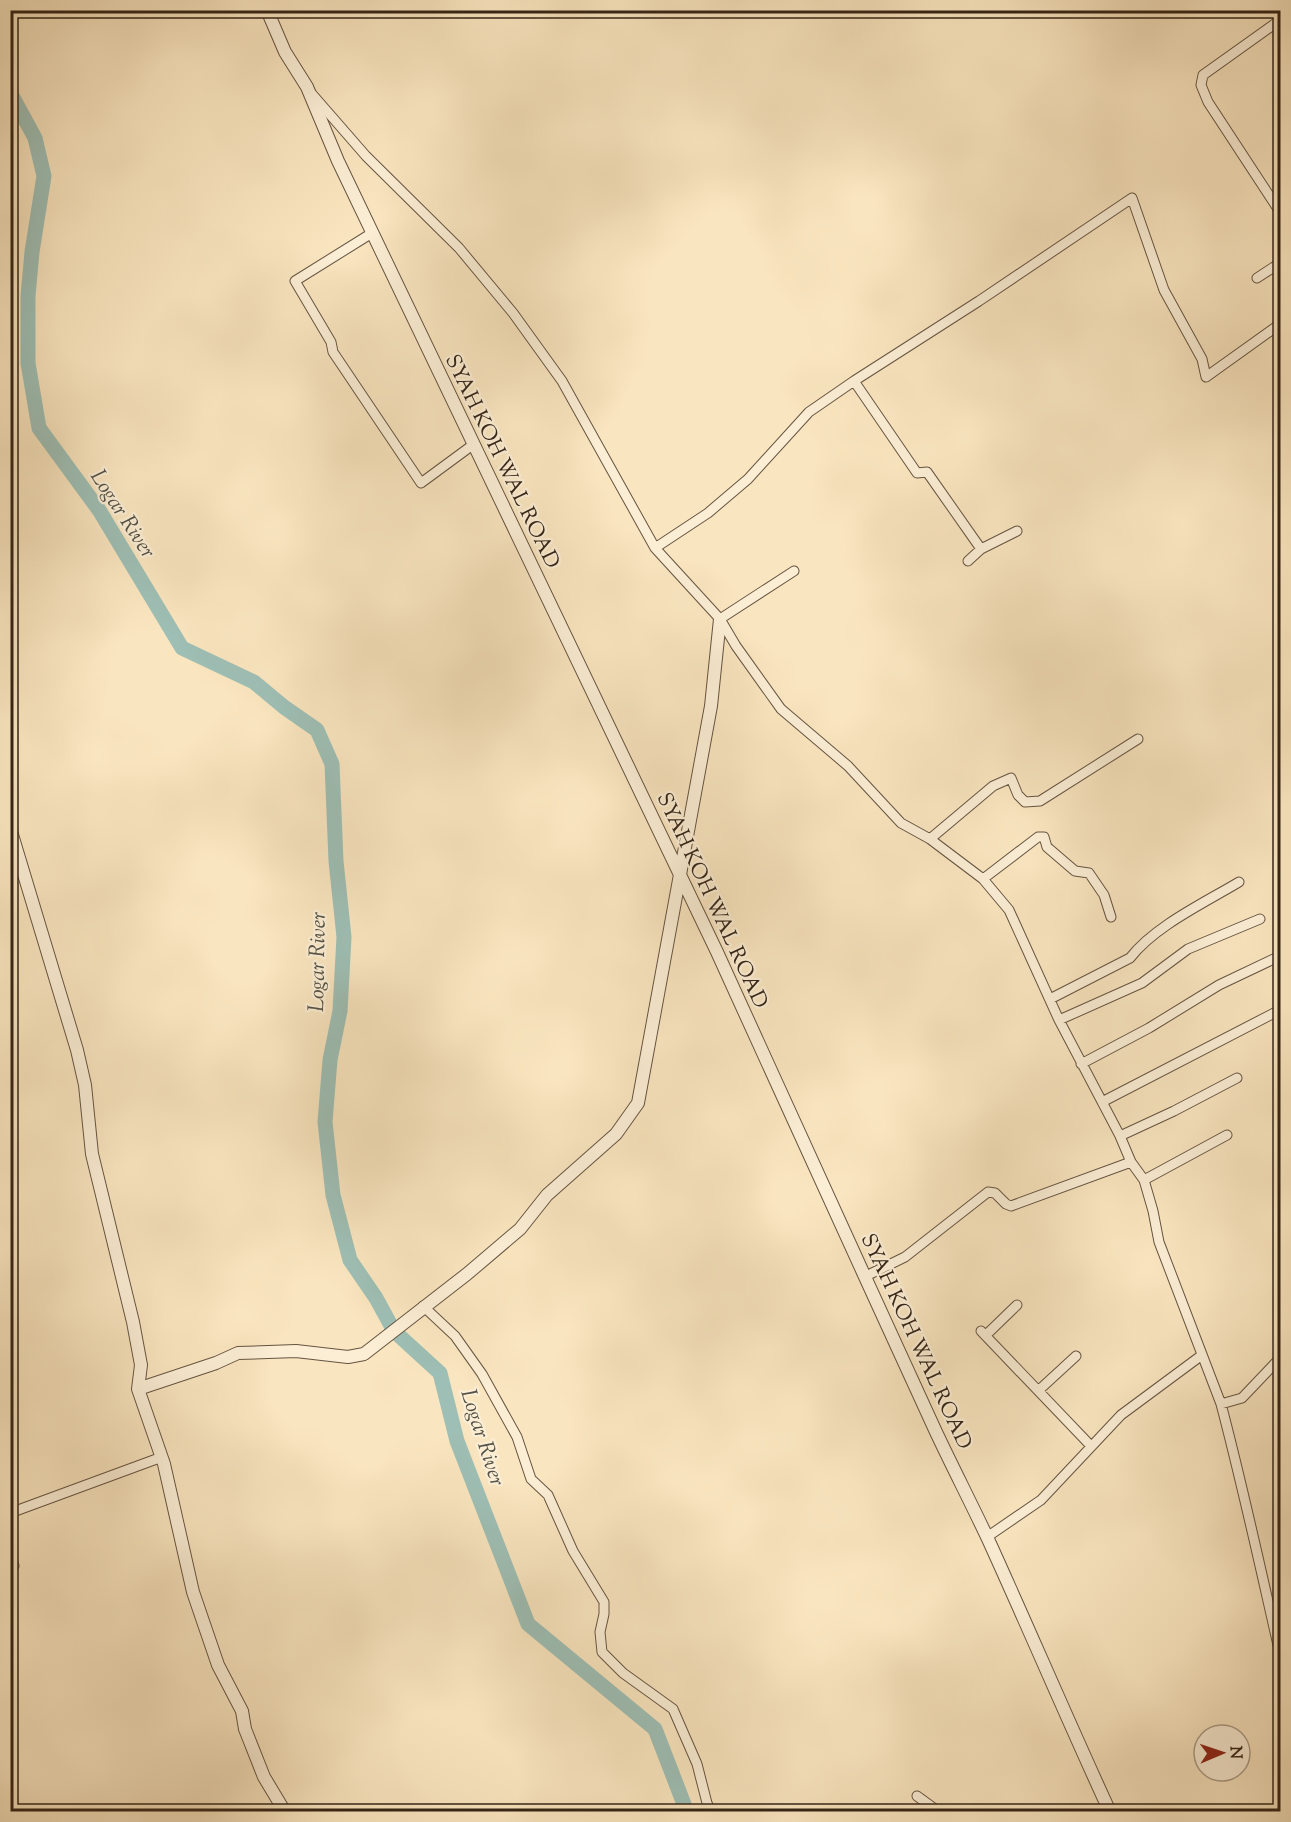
<svg xmlns="http://www.w3.org/2000/svg" width="1291" height="1822" font-family="'Sorts Mill Goudy',serif">
	<rect width="100%" height="100%" fill="#f9e5bf"/>
	<filter id="stains"><feTurbulence type="fractalNoise" baseFrequency=".00333" numOctaves="4"/><feColorMatrix values="0 0 0 0 .2 0 0 0 0 .09 0 0 0 0 .02 0 0 0 .5 -.17"/></filter>
	<radialGradient id="worn" r=".72"><stop offset=".6" stop-color="#630" stop-opacity="0"/><stop offset="1" stop-color="#630" stop-opacity=".3"/></radialGradient>
	<g fill="none" stroke-linecap="round" stroke-linejoin="round">
		<path stroke="#9ebfb5" stroke-width="15" d="M10,92L35,138L44,176L32,252L28,296V363L39,428L99,510L182,648L254,682L284,707L317,730L332,764L336,861L344,937L340,1011L330,1060L325,1122L333,1195L350,1260L376,1298L394,1331L440,1373L457,1441L528,1624L655,1729L687,1812"/>
		<defs>
			<path id="minor" d="M1280,20L1203,75L1201,85L1208,102L1280,212
				M312,94L366,156L459,248L513,313L562,381L655,548L720,619L736,646L781,709L848,766L901,823L930,839L983,879L1009,910L1059,1020L1120,1136L1131,1162L1144,1180L1153,1211L1159,1242L1221,1404L1242,1398L1280,1358
				M372,233L295,281L331,342L333,352L421,483L474,444
				M1257,278L1280,263
				M854,381L917,473L927,472L981,549
				M655,548L708,513L748,479L809,412L854,381L979,301L1132,198L1164,290L1202,359L1206,377L1280,324
				M968,561L981,549L1017,531
				M720,619L794,571
				M930,839L993,786L1011,778L1018,795L1025,802L1040,801L1138,739
				M983,879L1038,837H1044L1047,847L1075,871L1089,873L1104,895L1111,917
				M1050,999L1130,958C1155,926 1204,903 1239,882
				M1059,1020L1142,983L1188,949L1260,919
				M1081,1064L1149,1028L1219,985L1280,956
				M1102,1102L1278,1011
				M1120,1136L1174,1111L1237,1078
				M1144,1180L1227,1135
				M866,1276L905,1257L988,1192L995,1193L1006,1204L1011,1206L1131,1162
				M423,1306L455,1336L482,1374L517,1437L531,1479L548,1495L573,1551L604,1602V1614L600,1632L602,1652L623,1673L673,1709L697,1764L707,1803L711,1812
				M981,1331L1091,1446
				M986,1335L1017,1305
				M1039,1390L1076,1356
				M1221,1404C1243,1487 1261,1571 1280,1654
				M10,1513L162,1457
				M987,1537L1041,1500L1121,1415L1202,1355
				M10,1555L14,1566L10,1572
				M1280,1721V1726
				M917,1796L939,1812"/>
			<path id="tertiary" d="M267,10L285,52L307,87L338,161L717,952C789,1112 863,1272 936,1432C953,1468 971,1503 988,1539C1029,1629 1068,1721 1110,1812
				M10,828L77,1050L85,1085L92,1154L133,1322L141,1365L138,1389L164,1464L193,1592L218,1665L242,1711L245,1729L264,1777L285,1812
				M138,1389L216,1363L238,1353L296,1351L348,1357L364,1354L467,1274L520,1229L547,1195L616,1134L638,1103L711,706L720,619"/>
		</defs>
		<use href="#minor" stroke="#665441" stroke-width="11"/>
		<use href="#tertiary" stroke="#665441" stroke-width="14"/>
		<use href="#minor" stroke="#fbeed5" stroke-width="9"/>
		<use href="#tertiary" stroke="#fbeed5" stroke-width="12"/>
	</g>
	<g text-anchor="middle" stroke-width="4.5" stroke-linejoin="round" paint-order="stroke">
		<g font-size="21" fill="#352417" stroke="#fbeed5">
			<text transform="translate(503 461) rotate(64)" y="7">SYAH KOH WAL ROAD</text>
			<text transform="translate(713 900) rotate(65)" y="7">SYAH KOH WAL ROAD</text>
			<text transform="translate(917 1341) rotate(65)" y="7">SYAH KOH WAL ROAD</text>
		</g>
		<g font-size="22" font-style="italic" fill="#545246" stroke="#fbeed5">
			<text transform="translate(124 513) rotate(57)" y="8">Logar River</text>
			<text transform="translate(316 962) rotate(-89)" y="8">Logar River</text>
			<text transform="translate(484 1437) rotate(72)" y="8">Logar River</text>
		</g>
	</g>
	<rect width="1291" height="1822" fill="none" stroke="#f9e5bf" stroke-width="36"/>
	<rect x="12" y="12" width="1267" height="1798" fill="none" stroke="#352417" stroke-width="3"/>
	<rect x="18" y="18" width="1255" height="1786" fill="none" stroke="#352417" stroke-width="1.5"/>
	<g transform="translate(1222 1753) rotate(88)"><circle r="28" fill="#fbeed5" stroke="#ac9d89" stroke-width="1.5"/>
	<path d="M0-4.5L10 22L0 15L-10 22Z" fill="#8f2418"/>
	<text y="-9" font-size="16" font-weight="bold" text-anchor="middle" fill="#352417">N</text>
	</g>
	<rect width="100%" height="100%" filter="url(#stains)"/>
	<rect width="100%" height="100%" fill="url(#worn)"/>
</svg>
